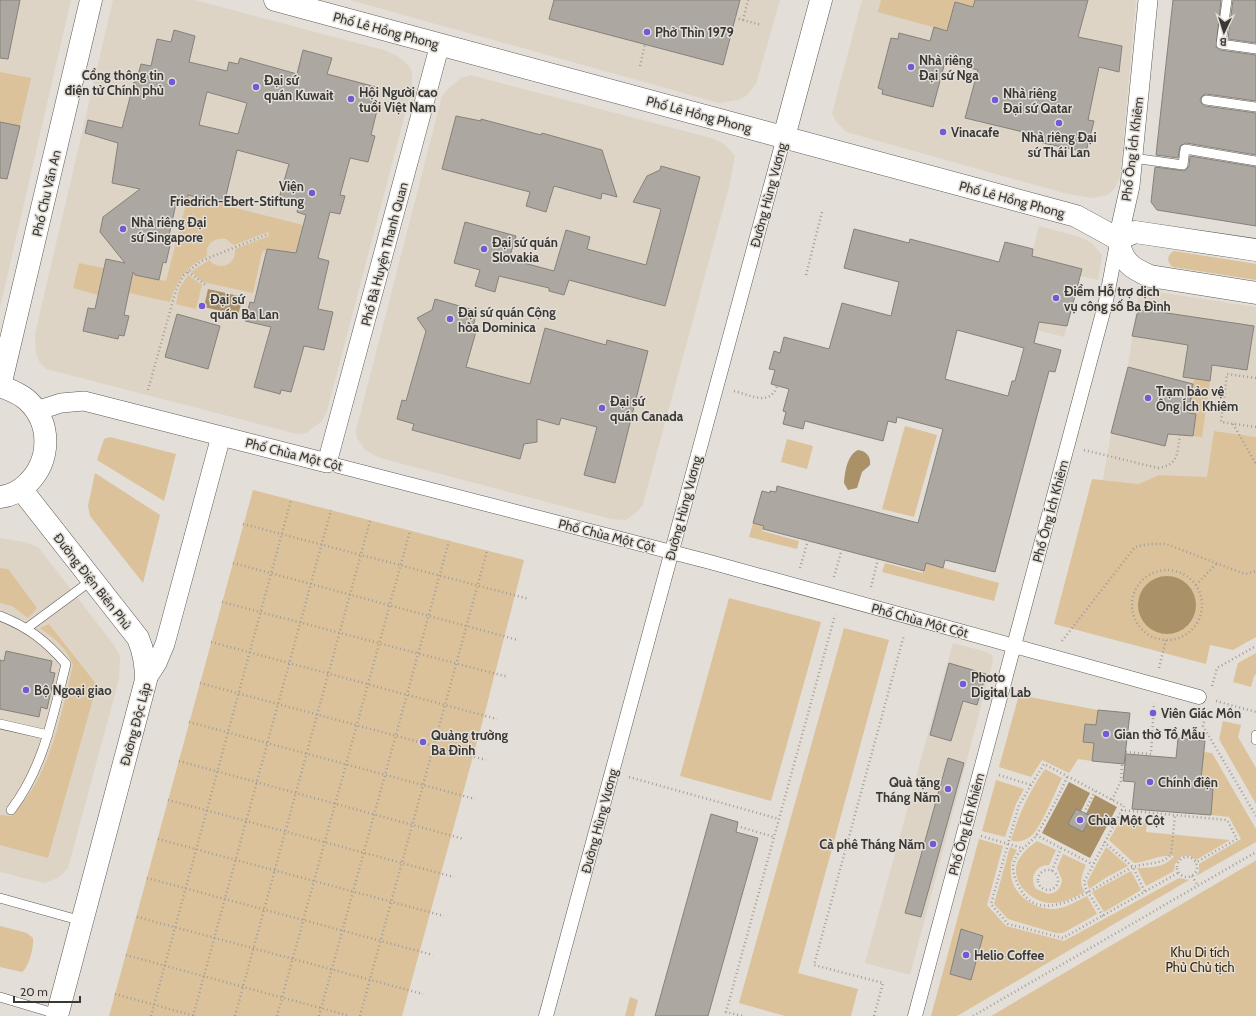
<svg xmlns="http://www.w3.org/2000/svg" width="1256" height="1016" font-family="Cabin,sans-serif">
	<rect width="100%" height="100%" fill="#e3ded7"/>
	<path fill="#ddd4c6" d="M0,0H71L0,308Z
		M113,0H195L387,51L399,57L409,66L412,73V88L327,411L322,421L306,433L297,434L54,371L46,369L40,363L36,354L35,334Z
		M350,0H780L756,84L745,97L738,100L719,103Z
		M862,0H1136L1120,176L1115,188L1107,195L1091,198L1064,193L846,132L835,120L832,113Z
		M470,75L715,139L724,144L735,156L729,187L643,504L638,511L626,520L611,519L380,458L365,450L357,438L356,430L442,96L448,89L461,78Z
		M1039,226L1080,237L1092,243L1102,255L1098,280L1080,276L1064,337L1014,324Z
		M1139,289L1256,307V437L1214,431L1208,477L1159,475L1140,484L1103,480L1111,433L1128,367Z
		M0,538L24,542L38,547L114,645L120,656L119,679L68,868L58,878L44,883L0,872Z
		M953,643L987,652L992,655L993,661L910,975L865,963Z"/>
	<path fill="#dbc29b" d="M881,0H975L973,7L955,2L949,24L968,29L966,36L878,12Z
		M0,72L31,78L20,126L0,122Z
		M188,196L303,225L296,253L267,249L262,252L253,293L203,282L191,272L209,260C219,272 237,265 235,249L269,236L268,232L234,245L226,239C214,237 205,244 207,256C187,266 176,281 170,302L129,293L98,295L73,288L79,263L166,281Z
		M1174,251L1256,264V280L1173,267C1166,262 1167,255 1174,251Z
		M188,275L202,285L196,309L176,304L179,289Z
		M1194,379L1210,381L1202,437L1193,436L1196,414L1189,413Z
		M905,426L937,435L914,517L882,509Z
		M1214,431L1256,437V637L1233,650L1210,645L1206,664L1054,624L1092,479L1139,484L1159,475L1207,477Z
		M110,437L176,454L164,501L97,460L104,439Z
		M787,439L813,446L807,469L781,462Z
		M95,473L160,515L143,583L90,516L88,506Z
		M253,490L524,560L484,716L402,1016H109Z
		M753,523L764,526L762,531L799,541L797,549L749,537Z
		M885,563L923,573L926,563L999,583L994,601L882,572Z
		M0,568L8,569L37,608L28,618L12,606L0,603Z
		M729,598L821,622L771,801L680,776Z
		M49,624L97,685L48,858L0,845V815L11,816C51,776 60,718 73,665C67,648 55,639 40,628Z
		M844,628L889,640L798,973L858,989L851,1016H785L739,1003Z
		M1256,653V674L1254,676L1251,687L1233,682L1238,663Z
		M1019,695L1098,710L1096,725L1085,724L1083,741L1094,743L1092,761L1078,759L1069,773L1042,760L1031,777L999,767Z
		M1223,721L1241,725L1238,737L1256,768V804L1219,739Z
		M1204,752L1212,753L1256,829V842L1196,876L1199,871V864L1241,839L1229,817L1211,815L1213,789L1170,786L1203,760Z
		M1045,769L1062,778C1055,792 1043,822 1034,833C1029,839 1018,844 1011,840C1019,814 1029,792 1045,769Z
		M996,780L1024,789L1016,804L1005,837L982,831Z
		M1121,819L1147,823L1146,832L1230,840L1196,860L1190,856H1182L1175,864L1174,871L1146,886L1137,868C1150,868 1166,867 1174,856C1161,854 1147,862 1134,863L1109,840Z
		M979,839L1003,846L987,905L1006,926L1064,941L1179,878L1189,880L957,1016H931Z
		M1037,841L1056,850L1049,865C1035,865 1029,878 1036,889L1048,894C1056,893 1061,889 1062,880L1057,868L1063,854L1086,865C1082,875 1078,882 1085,892C1075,897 1062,904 1050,903C1031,902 1009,881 1018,861C1023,852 1029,847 1037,841Z
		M1010,847L1017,850C1014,855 1011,861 1011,867C1008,892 1032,910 1055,909C1066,908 1077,901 1087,896L1097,914L1063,933H1055L1008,919L994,904Z
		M1106,847L1128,866L1107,877L1089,889L1087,882Z
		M1256,860V1016H991L1255,861Z
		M1131,871L1141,890L1104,912L1092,892Z
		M0,926L27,933L33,938C34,947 29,967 22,972L0,967Z
		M630,997L638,1000L634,1016H625Z"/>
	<path fill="#ab9168" d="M208,289L243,297L238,315L204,307Z
		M858,450C866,451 871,456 870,465L862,472L857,488L848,490L844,483C845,472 847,455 858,450Z
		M1138 605a29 29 0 1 1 58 0a29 29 0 1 1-58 0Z
		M1069,782L1090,793L1081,811L1086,814L1095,795L1117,807L1090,858L1042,833Z"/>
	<path fill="#aca8a1" stroke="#85817b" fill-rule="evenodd" d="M0,0H20L8,59L0,58Z
		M554,0H740L723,65L549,19Z
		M975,0H1088L1078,37L1122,46L1119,72L1099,67L1088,120L1094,121L1086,152L1038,142L1040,136L965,118L978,70L945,62L933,107L882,94L883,90L878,88L891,38L898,39L899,33L930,41L934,27L947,31L955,2L973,7Z
		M1173,0H1221L1216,47L1220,50L1256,55V101L1206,94L1202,96L1200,100L1202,104L1205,106L1256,113V155L1186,143L1180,146L1178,158L1156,155Z
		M1233,0H1256V43L1228,39Z
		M174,30L195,36L189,62L227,71L229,62L238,64L240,58L297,74L303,50L332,58L327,74L376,87L371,104L378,106L371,135L375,136L368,162L350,158L340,195L345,196L340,214L330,212L318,258L329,261L318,309L333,312L324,350L304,346L291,392L281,390L280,394L254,387L271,327L245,321L250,302L254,303L267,249L296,253L306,215L297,212L299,203L279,198L289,164L237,150L224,204L188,195L187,201L177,199L168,240L171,241L166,263L163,262L159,280L135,275L133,272L124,315L129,316L124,336L119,335L118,339L83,331L88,308L95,309L106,259L125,263L100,232L103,217L140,189L112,183L118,143L85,133L88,120L122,128L134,82H136L141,64L151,66L157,39L171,42ZM207,92L247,103L238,134L199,125Z
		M456,116L481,121V119L541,135L542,133L602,150L617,197L602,193L601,199L554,186L546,212L526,206L530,192L442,169Z
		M0,122L20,126L7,179L0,178Z
		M1190,156L1256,167V226L1157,210L1151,202L1155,167L1185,171L1189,166Z
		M661,166L700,177L665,306L569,280L564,295L549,291V288L499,276L495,292L475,286L480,270L454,263L465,222L516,236L509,259L554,271L566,230L590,237L587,249L646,265L661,209L633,202L647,176L660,170Z
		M854,229L909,243L910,239L999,262L1005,242L1033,249L1032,256L1082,269L1067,326L1039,322L1034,343L1061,350L1055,372L1049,371L995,572L945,560L943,568L926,563L924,571L763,529L764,526L753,523L762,491L770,493V491L776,492L777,486L918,523L943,429L897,417L896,423L888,421L883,441L805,421L803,429L783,424L786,412L783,411L789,389L771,384L775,370L769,369L774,351L780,353L784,337L829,349L842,303L891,316L899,282L844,268ZM957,330L1024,348L1015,381H1012L1008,396L945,379Z
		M435,299L477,311L473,327L477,328L466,367L530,384L545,328L606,345L607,340L648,351L615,483L584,475L597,427L561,418L559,425L537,419V442L524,444L520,459L412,430L414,424L397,419L402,400L406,401L426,331L417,318L432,310Z
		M1147,310L1254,326L1247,370L1212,365L1210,381L1183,377L1188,345L1132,336L1137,314L1141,311Z
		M177,314L220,326L208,369L165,357Z
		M1128,367L1193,384L1189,413L1196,414L1193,436L1168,434L1165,446L1111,433Z
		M6,651L52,661L50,672L55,673L47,709L41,707L39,717L0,709V660L4,661Z
		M949,663L986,674L977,705L963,701L951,741L930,735Z
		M1098,710L1130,713L1124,764L1092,761L1094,743L1083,742L1085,724L1096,725Z
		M1178,738L1205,741L1200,788L1213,789L1211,815L1132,809L1135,782L1123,781L1126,754L1176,758Z
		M948,758L964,763L921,917L905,913Z
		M1076,809L1091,816L1083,832L1068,824Z
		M711,814L738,822L736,832L758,838L708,1016H655Z
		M961,929L983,936L971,980L950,974Z"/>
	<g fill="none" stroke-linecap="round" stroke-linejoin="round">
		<defs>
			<path id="service" d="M1227,0L1221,44L1256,49
				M1206,100L1256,107
				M1133,158L1183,165L1185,149L1256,161
				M0,616C28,627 46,641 66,664C53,715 44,767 11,810
				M27,628L92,580
				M0,724L48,735
				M1256,735V740
				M0,898L82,921
				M0,997L57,1014"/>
			<path id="pedestrian" d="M327,463L710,562L1199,697
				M546,1016L784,137
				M915,1016L1106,301L1117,243"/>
			<path id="minor" d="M1118,239L1130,186L1148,0
				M36,411L61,403L84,401L327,463L440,44
				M146,680L157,663L165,644L221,436"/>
			<path id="tertiary" d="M275,0L1076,216L1118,239
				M784,137L821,0
				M1118,239C1122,261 1130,268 1150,276L1256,293
				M1118,239L1135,232L1256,250"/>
			<path id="secondary" d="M0,386L91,0
				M0,386C10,390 19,393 27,400C52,423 51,461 27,484C20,491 10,496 0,497
				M21,489L138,638C144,652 146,664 146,680L57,1016"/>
		</defs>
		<use href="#service" stroke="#5f5b55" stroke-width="10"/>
		<use href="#pedestrian" stroke="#5f5b55" stroke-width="15"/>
		<use href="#minor" stroke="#5f5b55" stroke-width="20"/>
		<use href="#tertiary" stroke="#5f5b55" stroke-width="23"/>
		<use href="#secondary" stroke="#5f5b55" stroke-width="23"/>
		<path stroke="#a19e98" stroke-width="2.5" stroke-dasharray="1 3" stroke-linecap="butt" d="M735,18L762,25
			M743,20L748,0
			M640,66L645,44
			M188,272L207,286
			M806,275L822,212
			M1256,378L1227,374L1221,422L1256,427
			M148,390L176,290L183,276L201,261L268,234
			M734,391C751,395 770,407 777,386
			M1233,424L1256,464
			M1084,450L1158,468C1179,465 1177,453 1180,435
			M243,524L529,599
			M233,563L518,640
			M800,568L808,540
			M1132 605a35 35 0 1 1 70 0a35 35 0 1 1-70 0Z
			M834,577L842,549
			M1196,585L1217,563
			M871,587L878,559
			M222,602L508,677
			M1062,641L1135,547L1150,544H1166L1245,574L1256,571
			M211,642L497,719
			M1159,668L1166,640
			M200,683L486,760
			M1212,686L1217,668L1256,646
			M1216,701L1256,712
			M1206,714L1203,726L1256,816
			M189,722L475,799
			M1126,752L1151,754L1154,703
			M179,761L464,839
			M999,775L1031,785
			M629,777L779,819
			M1067,777C1059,796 1048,816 1037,834C1030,846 1015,849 1013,867C1013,875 1017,884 1021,890C1043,931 1104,880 1131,868C1144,862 1160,866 1171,855L1175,815
			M168,800L454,877
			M1112,800L1121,781L1122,764
			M1121,810L1227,820L1237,839L1195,863
			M1084,813L1095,791
			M737,826L774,837
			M1036,835L1092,864
			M981,836L1022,848
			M158,839L444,916
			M1104,842L1133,867L1145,892
			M1177 867a10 10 0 1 1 20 0a10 10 0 1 1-20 0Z
			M1038 880a10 10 0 1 1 20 0a10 10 0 1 1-20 0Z
			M1052,871L1061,848
			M1192,876L1198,886
			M147,878L433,955
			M1103,916L1086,889L1084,882L1124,806L1044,764L1019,805L991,904L1008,924L1063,938L1178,873
			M137,917L423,994
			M126,955L350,1016
			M115,994L195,1016
			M151,1016L291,500
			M193,1016L331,510
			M235,1016L370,521
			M277,1016L410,531
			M319,1016L449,541
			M360,1016L487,551
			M742,1016L726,1012L835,615
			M874,1016L883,983L814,965L904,635
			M973,1016L1256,852"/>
		<use href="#service" stroke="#fff" stroke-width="9"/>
		<use href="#pedestrian" stroke="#fff" stroke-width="14"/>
		<use href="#minor" stroke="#fff" stroke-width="19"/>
		<use href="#tertiary" stroke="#fff" stroke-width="22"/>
		<use href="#secondary" stroke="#fff" stroke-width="22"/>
	</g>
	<g fill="#725ad4" stroke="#e3ded7" stroke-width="1.5">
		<circle cx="647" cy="32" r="4"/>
		<circle cx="911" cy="67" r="4"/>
		<circle cx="172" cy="82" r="4"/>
		<circle cx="256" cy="87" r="4"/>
		<circle cx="351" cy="99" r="4"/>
		<circle cx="995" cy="100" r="4"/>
		<circle cx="1059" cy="123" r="4"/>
		<circle cx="943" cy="132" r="4"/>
		<circle cx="312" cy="193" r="4"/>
		<circle cx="123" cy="229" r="4"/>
		<circle cx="484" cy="249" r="4"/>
		<circle cx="1056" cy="298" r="4"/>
		<circle cx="202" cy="306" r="4"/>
		<circle cx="450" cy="319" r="4"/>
		<circle cx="1148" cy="398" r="4"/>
		<circle cx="602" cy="408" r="4"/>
		<circle cx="963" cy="684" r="4"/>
		<circle cx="26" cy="690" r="4"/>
		<circle cx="1153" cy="713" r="4"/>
		<circle cx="1106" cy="734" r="4"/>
		<circle cx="423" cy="742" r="4"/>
		<circle cx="1150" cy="782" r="4"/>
		<circle cx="948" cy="789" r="4"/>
		<circle cx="1080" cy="820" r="4"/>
		<circle cx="933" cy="844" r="4"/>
		<circle cx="966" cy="955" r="4"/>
	</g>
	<g text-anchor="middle" stroke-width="3" stroke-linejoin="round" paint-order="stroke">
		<g font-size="13" fill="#3a3835" stroke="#e3ded7">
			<text transform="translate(386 30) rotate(15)" y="5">Phố Lê Hồng Phong</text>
			<text transform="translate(699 114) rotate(15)" y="5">Phố Lê Hồng Phong</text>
			<text transform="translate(1132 149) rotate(-83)" y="5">Phố Ông Ích Khiêm</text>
			<text transform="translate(46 193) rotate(-77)" y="5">Phố Chu Văn An</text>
			<text transform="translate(768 195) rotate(-75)" y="5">Đường Hùng Vương</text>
			<text transform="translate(1012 199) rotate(15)" y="5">Phố Lê Hồng Phong</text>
			<text transform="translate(384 254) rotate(-75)" y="5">Phố Bà Huyện Thanh Quan</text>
			<text transform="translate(294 454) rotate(14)" y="5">Phố Chùa Một Cột</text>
			<text transform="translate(683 508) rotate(-75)" y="5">Đường Hùng Vương</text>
			<text transform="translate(1050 511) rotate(-75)" y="5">Phố Ông Ích Khiêm</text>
			<text transform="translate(607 535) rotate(14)" y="5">Phố Chùa Một Cột</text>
			<text transform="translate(93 581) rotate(52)" y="5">Đường Điện Biên Phủ</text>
			<text transform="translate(920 620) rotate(15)" y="5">Phố Chùa Một Cột</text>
			<text transform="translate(135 724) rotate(-75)" y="5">Đường Độc Lập</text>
			<text transform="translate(599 821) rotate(-75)" y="5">Đường Hùng Vương</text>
			<text transform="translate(966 824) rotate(-75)" y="5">Phố Ông Ích Khiêm</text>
		</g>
		<g font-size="13" font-weight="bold" fill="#3a3835" stroke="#e3ded7" text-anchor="start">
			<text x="655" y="37">Phở Thìn 1979</text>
			<text x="919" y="65">Nhà riêng<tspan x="919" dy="15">Đại sứ Nga</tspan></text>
			<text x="164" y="80" text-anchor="end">Cổng thông tin<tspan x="164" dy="15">điện tử Chính phủ</tspan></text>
			<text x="264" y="85">Đại sứ<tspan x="264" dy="15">quán Kuwait</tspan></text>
			<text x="359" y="97">Hội Người cao<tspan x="359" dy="15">tuổi Việt Nam</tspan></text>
			<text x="1003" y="98">Nhà riêng<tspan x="1003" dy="15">Đại sứ Qatar</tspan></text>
			<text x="951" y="137">Vinacafe</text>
			<text x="1059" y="142" text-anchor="middle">Nhà riêng Đại<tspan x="1059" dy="15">sứ Thái Lan</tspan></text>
			<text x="304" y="191" text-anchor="end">Viện<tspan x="304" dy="15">Friedrich-Ebert-Stiftung</tspan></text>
			<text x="131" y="227">Nhà riêng Đại<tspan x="131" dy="15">sứ Singapore</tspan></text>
			<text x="492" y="247">Đại sứ quán<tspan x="492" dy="15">Slovakia</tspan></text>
			<text x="1064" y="296">Điểm Hỗ trợ dịch<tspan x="1064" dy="15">vụ công số Ba Đình</tspan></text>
			<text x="210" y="304">Đại sứ<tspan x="210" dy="15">quán Ba Lan</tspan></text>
			<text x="458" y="317">Đại sứ quán Cộng<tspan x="458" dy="15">hòa Dominica</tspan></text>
			<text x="1156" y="396">Trạm bảo vệ<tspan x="1156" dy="15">Ông Ích Khiêm</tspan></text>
			<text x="610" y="406">Đại sứ<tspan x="610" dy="15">quán Canada</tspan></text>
			<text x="971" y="682">Photo<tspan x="971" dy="15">Digital Lab</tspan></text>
			<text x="34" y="695">Bộ Ngoại giao</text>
			<text x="1161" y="718">Viên Giác Môn</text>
			<text x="1114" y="739">Gian thờ Tổ Mẫu</text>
			<text x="431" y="740">Quảng trường<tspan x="431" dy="15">Ba Đình</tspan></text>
			<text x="940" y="787" text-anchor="end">Quà tặng<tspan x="940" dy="15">Tháng Năm</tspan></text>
			<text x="1158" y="787">Chính điện</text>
			<text x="1088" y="825">Chùa Một Cột</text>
			<text x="925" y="849" text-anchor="end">Cà phê Tháng Năm</text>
			<text x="974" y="960">Helio Coffee</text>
		</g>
		<g font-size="13" fill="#3b2804" stroke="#e3ded7">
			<text x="1200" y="957">Khu Di tích<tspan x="1200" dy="15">Phủ Chủ tịch</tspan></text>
		</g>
	</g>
	<g transform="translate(1224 32) rotate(184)" stroke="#e3ded7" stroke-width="3" paint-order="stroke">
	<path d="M0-3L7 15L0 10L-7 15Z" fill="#3a3835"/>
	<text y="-6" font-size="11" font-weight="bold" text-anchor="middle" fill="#3a3835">B</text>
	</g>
	<path d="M14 996v6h66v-6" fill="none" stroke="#3a3835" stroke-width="2"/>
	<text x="20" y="996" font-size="12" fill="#3a3835" stroke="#e3ded7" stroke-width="3" paint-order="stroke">20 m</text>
</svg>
